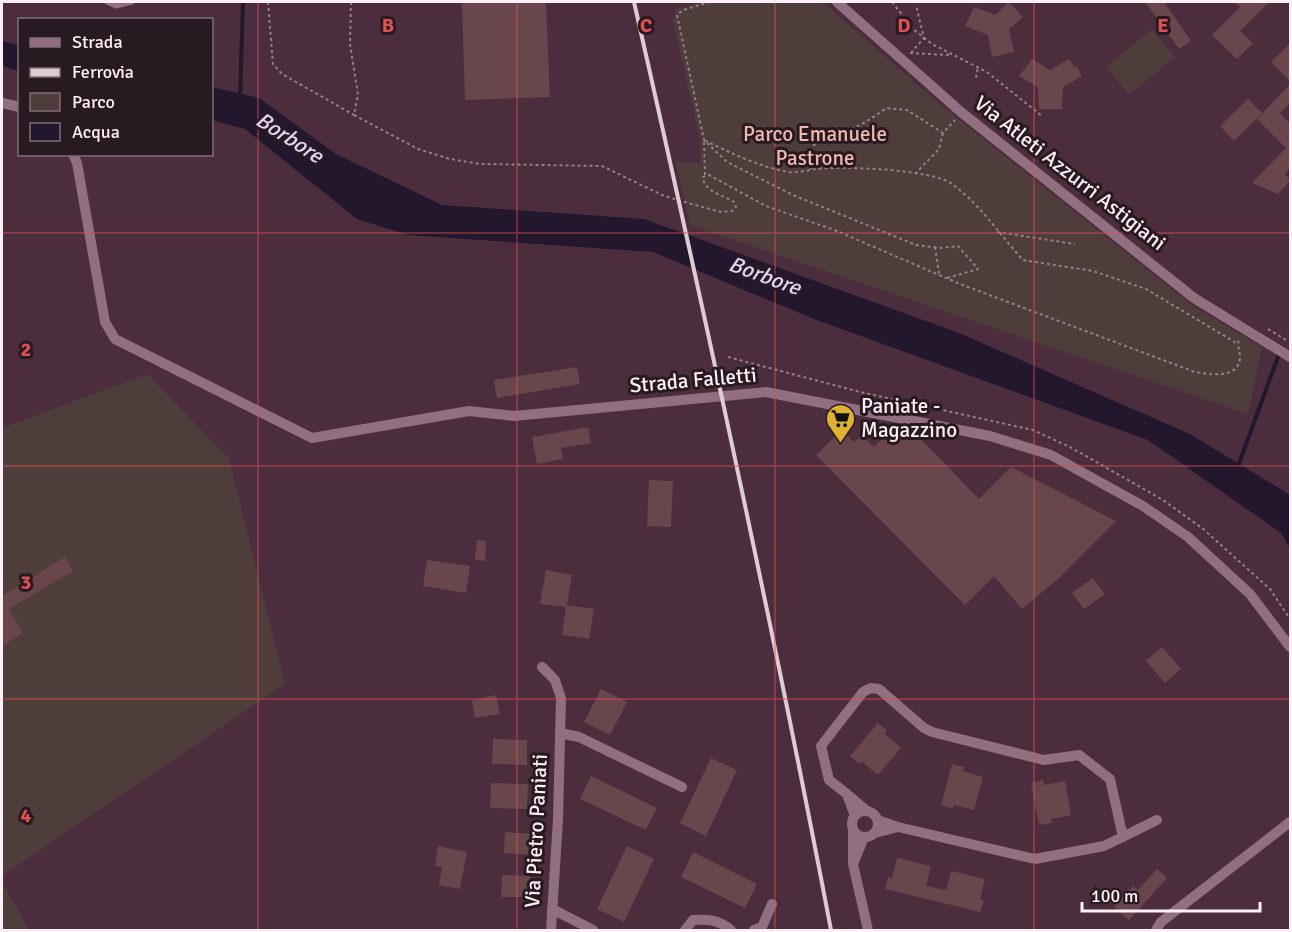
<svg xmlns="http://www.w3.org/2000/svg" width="1292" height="932" font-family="Signika,sans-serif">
	<rect width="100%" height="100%" fill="#4b2d3d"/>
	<path fill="#4f3d3b" d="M702,2H822L942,106L1193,306L1262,347L1248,414L690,225L675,161L700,163V139L673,21L676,9Z
		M1152,29L1175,57L1129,95L1106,67Z
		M147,374L229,458L285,684L2,876V428Z
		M2,882L29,930H2Z"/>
	<path fill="#22172c" d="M2,41L19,45V71L2,66Z
		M212,87L259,98L336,154L442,205L644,219L959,333L1190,434L1290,495V548L1281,533L1148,440L814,319L653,252L408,235L357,219L245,129L212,120Z"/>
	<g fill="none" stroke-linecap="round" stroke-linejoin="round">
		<path stroke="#22172c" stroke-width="4" d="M240,97L243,2
			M1238,466L1278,357"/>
	</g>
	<path fill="#69464c" d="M462,2H546L550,97L465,100Z
		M1009,2L1023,17L1009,29L1014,52L992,57L988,35L965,26L974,7L995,15Z
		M1145,2H1164L1191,41L1179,49Z
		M1234,2H1269L1240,31L1253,43L1237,59L1212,35L1240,7Z
		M1290,43V81L1271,62Z
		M1032,59L1050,70L1069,59L1075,68L1077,66L1082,76L1063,87L1062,109H1039L1038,87L1019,76Z
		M1290,84V103L1280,113L1290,124V168L1285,174L1290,181L1278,194L1252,183L1286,148L1257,119Z
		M1248,99L1262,113L1234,141L1220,126Z
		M577,367L580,384L497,398L494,380Z
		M897,425L910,428L979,499L1011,467L1116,521L1059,578L1022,609L994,576L965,605L816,455L842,430L854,442L862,435L874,447Z
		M588,427L591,443L561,448L563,459L537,464L532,437Z
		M649,480L673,481L671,527L647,526Z
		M477,540L486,541L485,561L475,560Z
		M65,557L73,571L9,609L23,633L2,646V596Z
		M427,560L470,566L466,593L423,586Z
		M546,570L572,575L567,605L594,609L589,639L562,635L566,607L540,604Z
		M1093,578L1105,594L1084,609L1072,593Z
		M1162,647L1181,669L1165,683L1146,661Z
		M601,689L627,702L610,735L584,722Z
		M496,695L500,714L475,718L472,700Z
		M878,723L887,731L885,734L901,748L878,775L862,762L860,764L850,756Z
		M493,739L527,740V765L492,764Z
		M711,758L737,770L706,836L680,823Z
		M952,764L964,767L963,771L983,777L974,810L954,805L953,809L941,805Z
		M591,776L657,808L646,830L580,799Z
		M1043,780L1044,785L1065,781L1071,815L1051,819L1052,823L1039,825L1031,783Z
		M491,783L528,784L527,809L490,808Z
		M505,832L533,834L532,855L504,853Z
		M438,846L467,852L460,889L439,885L442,867L435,866Z
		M627,846L654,859L624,922L597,909Z
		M693,852L757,884L745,908L681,877Z
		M897,858L931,866L926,886L946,890L951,871L985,879L980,899L984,900L980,912L885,889L888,877L892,878Z
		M1157,869L1167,878L1129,920L1114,907L1133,886L1138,890Z
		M502,875L530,876L529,897H501Z"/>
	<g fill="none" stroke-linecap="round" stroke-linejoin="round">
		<path stroke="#967e8a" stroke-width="2" stroke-dasharray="3 3" stroke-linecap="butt" d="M268,2L273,64L282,74L354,115
			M351,2L350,44L358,95L354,115L418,149L450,159L480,164L602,166L662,195L688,203L721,212L732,211L736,207L734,202C723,195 704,192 703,177L709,175L766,206L837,231L960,284L1195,372C1209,374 1238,380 1240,358C1240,351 1237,346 1239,339
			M710,2L683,10L677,15L704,140L727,162L793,195L916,245L941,248L958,246L978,269L947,278
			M892,2L913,29L932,44L987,72L1042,116
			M910,53L949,55
			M911,53L924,38L916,5
			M976,78L978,67
			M811,169V148C825,134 833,137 849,130C863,124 874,117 886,108L907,110L943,133L955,120
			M915,174L939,149L943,133
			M705,175L704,140C731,153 759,167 789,172C798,173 808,170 816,169C842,166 932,169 952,184C980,204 1000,235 1023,260L1093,271L1146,289L1238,344
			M997,232L1075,244
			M935,247L939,274
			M1268,329L1286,340
			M728,357L860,392L1033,430L1070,447L1163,500L1202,528L1270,589L1290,619
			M1290,400V425"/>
		<path stroke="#916f80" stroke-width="5" d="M107,2L116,6L132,2"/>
		<path stroke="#916f80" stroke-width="10" d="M837,2L961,112L1194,298L1290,357
			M2,103L20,107
			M73,154L77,163L105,322L115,339L312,438L469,411L514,416L766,392L990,436L1051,455L1143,506L1188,537L1250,594L1290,647
			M542,667L555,680L561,698L558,819L551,930
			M560,733L579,737L682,787
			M847,794L829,780L821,746L863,692L871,688L879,689L924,728L932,732L1044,760L1079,755L1110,779L1123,837
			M852 824a13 13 0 1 1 26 0a13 13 0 1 1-26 0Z
			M855,816L847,794L867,811
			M898,827L1035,859L1104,846L1157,820
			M853,831V864L864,837
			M875,833L898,827L877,820
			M853,864L868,930
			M552,909L593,930
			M685,930L693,920C709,919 719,920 731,930
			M754,930L762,927L772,904
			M1156,930L1161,922L1290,822"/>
		<path stroke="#deccd4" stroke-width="4" d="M634,2C704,310 772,620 831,930"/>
	</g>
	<path fill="none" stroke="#de5051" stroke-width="1.5" stroke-opacity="0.55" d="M258,2V930M517,2V930M775,2V930M1034,2V930M2,233H1290M2,466H1290M2,699H1290"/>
	<defs>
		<symbol id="supermarket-pin" viewBox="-11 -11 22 30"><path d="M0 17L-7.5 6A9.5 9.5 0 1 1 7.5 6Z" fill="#deb133" stroke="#281a21"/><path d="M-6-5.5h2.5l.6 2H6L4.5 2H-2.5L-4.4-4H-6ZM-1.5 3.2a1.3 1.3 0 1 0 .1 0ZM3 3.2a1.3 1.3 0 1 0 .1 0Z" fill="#111"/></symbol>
	</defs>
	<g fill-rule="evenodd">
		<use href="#supermarket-pin" x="824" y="402" width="33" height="45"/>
	</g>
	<g text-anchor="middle" stroke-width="6" stroke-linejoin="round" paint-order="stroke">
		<g font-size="21" fill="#f4b7af" stroke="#281a21">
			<text x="815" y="141">Parco Emanuele<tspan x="815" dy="24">Pastrone</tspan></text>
		</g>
		<g font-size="21" fill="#ffeff6" stroke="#281a21">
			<text transform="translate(1070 173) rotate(38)" y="7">Via Atleti Azzurri Astigiani</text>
			<text transform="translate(693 380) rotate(-5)" y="7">Strada Falletti</text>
			<text transform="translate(536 831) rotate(-87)" y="7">Via Pietro Paniati</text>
		</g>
		<g font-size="21" fill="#ffeff6" stroke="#281a21" text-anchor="start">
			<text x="861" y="413">Paniate -<tspan x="861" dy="24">Magazzino</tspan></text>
		</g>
		<g font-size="22" font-style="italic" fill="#e6d3fb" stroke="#281a21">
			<text transform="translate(290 137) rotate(33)" y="8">Borbore</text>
			<text transform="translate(765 275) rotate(20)" y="8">Borbore</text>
		</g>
	</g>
	<g font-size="20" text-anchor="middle" font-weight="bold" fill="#de5051" stroke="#281a21" stroke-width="6" stroke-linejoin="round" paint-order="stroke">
		<text x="388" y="32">B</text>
		<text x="646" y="32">C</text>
		<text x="904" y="32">D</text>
		<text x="1163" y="32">E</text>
		<text x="26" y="356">2</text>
		<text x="26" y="589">3</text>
		<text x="26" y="822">4</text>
	</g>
	<rect width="1292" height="932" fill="none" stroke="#ffeff6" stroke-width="6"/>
	<rect x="18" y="18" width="195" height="138" fill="#281a21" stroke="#7e6f76" stroke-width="1.5"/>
	<rect x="30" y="38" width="30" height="9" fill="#916f80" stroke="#7e6f76" stroke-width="1.5"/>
	<text x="72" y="48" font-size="18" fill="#ffeff6">Strada</text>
	<rect x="30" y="68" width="30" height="9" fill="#deccd4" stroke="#7e6f76" stroke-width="1.5"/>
	<text x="72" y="78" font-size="18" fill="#ffeff6">Ferrovia</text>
	<rect x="30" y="93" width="30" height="18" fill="#4f3d3b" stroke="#7e6f76" stroke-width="1.5"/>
	<text x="72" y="108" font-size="18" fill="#ffeff6">Parco</text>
	<rect x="30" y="123" width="30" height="18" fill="#22172c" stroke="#7e6f76" stroke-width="1.5"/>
	<text x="72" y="138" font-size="18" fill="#ffeff6">Acqua</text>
	<path d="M1082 902v9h178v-9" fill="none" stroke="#ffeff6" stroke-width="3"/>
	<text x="1091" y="902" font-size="18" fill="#ffeff6" stroke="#281a21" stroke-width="4.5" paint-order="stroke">100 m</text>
</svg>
